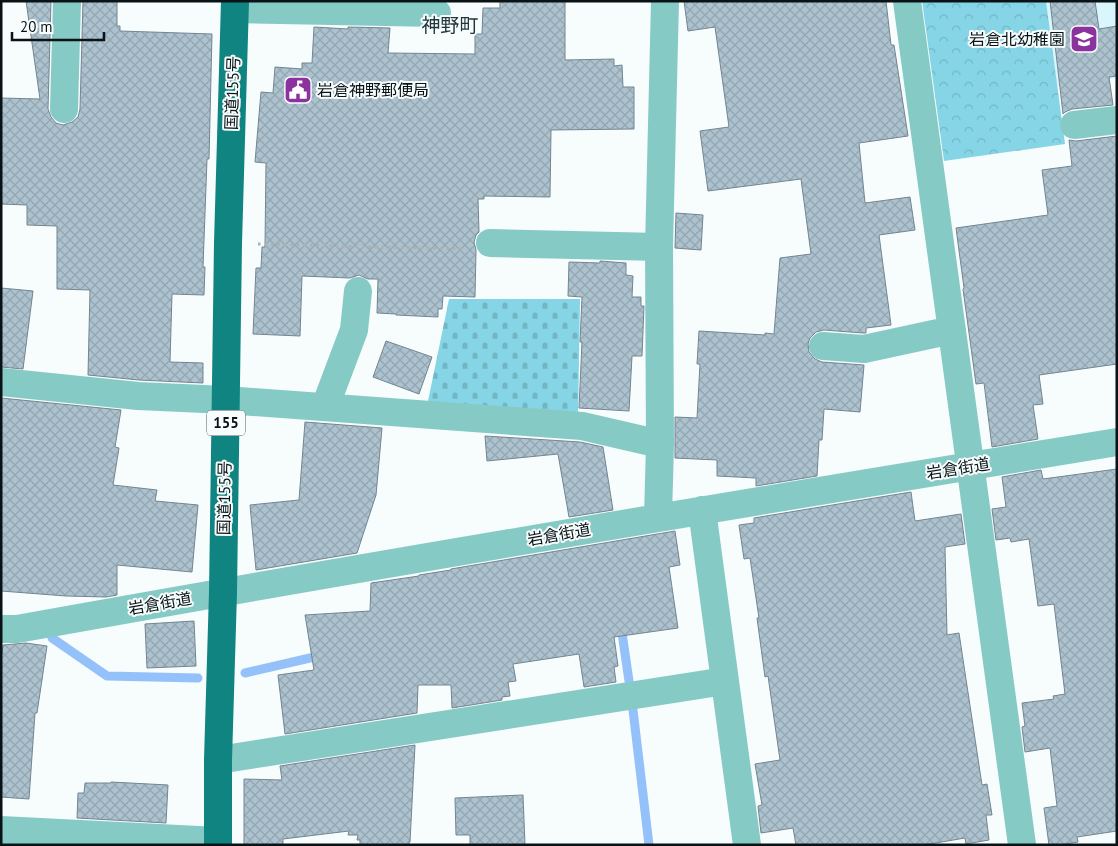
<svg xmlns="http://www.w3.org/2000/svg" width="1118" height="846" font-family="'PT Sans','Noto Sans JP',sans-serif">
	<defs>
		<pattern id="cemetery-stones" width="16" height="16" patternUnits="userSpaceOnUse" patternTransform="scale(1.25)"><rect width="16" height="16" fill="#85d5e6"/><path d="M2 7V4a2 2 0 0 1 4 0v3zM10 15v-3a2 2 0 0 1 4 0v3z" fill="#72b6c4"/></pattern>
		<pattern id="park-crowns" width="20" height="18" patternUnits="userSpaceOnUse" patternTransform="scale(1.25)"><rect width="20" height="18" fill="#85d5e6"/><path d="M2 6a3 3 0 1 1 6 0M12 15a3 3 0 1 1 6 0" fill="none" stroke="#72b6c4"/></pattern>
		<pattern id="building-cross-hatch" width="8" height="8" patternUnits="userSpaceOnUse" patternTransform="scale(1.25)"><rect width="8" height="8" fill="#adc2cf"/><path d="M0 0l8 8M0 8l8-8" fill="none" stroke="#94a6b1"/></pattern>
	</defs>
	<rect width="100%" height="100%" fill="#f7fcfd"/>
	<path fill="#d9f6fc" d="M1046,1H1117V78L1057,86Z"/>
	<path fill="url(#cemetery-stones)" d="M449,299H580L578,418L427,406Z"/>
	<path fill="url(#park-crowns)" d="M922,1H1046L1065,144L944,161Z"/>
	<g fill="none" stroke-linecap="round" stroke-linejoin="round">
		<path stroke="#94c1fa" stroke-width="9" d="M621,626L629,681
			M52,638L107,676L198,678
			M245,673L323,655
			M633,710L649,845"/>
	</g>
	<path fill="url(#building-cross-hatch)" stroke="#728591" d="M26,1H51L48,109L51,117L56,123L63,125L72,122L78,117L80,109L83,1H117V26H120V31L212,34L209,159H207L203,267H205L204,295L172,294L170,362L203,363V383L139,380L88,375L90,290L57,289V226L27,225V205L1,204V98L40,99Z
		M500,1H565V60L614,59V66L622,65L623,87H634V129L551,130L550,197L484,196V199H478L479,232L476,235L474,242L476,250L475,297L443,296L442,309H438V317L396,315V314L377,313L378,279H368L359,275L350,278L302,276L300,336L253,334L256,268H261L262,247H265L266,163L255,162L261,92L273,93L275,67L302,69V63H312L314,27L348,29V27L390,28L388,53L475,54V34H482L483,8H500Z
		M684,1H886L891,45H894L908,136L859,143L865,203L910,197L915,230L879,235L891,325L866,328V333H863L824,330L816,332L810,338L808,344L809,352L815,359L822,362L864,365L860,412L824,409L822,440H819L817,476L756,486V478L717,476V460L675,458V417L697,418L700,364H697L699,331L765,335V333L774,334L780,258L811,254L801,179L708,191L700,131L729,127L715,27L688,31Z
		M1050,1H1095L1099,29L1117,26V76L1109,77L1113,105L1072,109L1065,112L1063,114Z
		M1117,136V364L1039,375L1043,404L1033,405L1038,439L992,447L984,383L976,384L963,289L964,288L956,228L1048,215L1042,170L1072,166L1069,140L1076,141Z
		M676,213L703,215L701,250L675,248Z
		M600,261L626,263V275L633,276L632,297H641V306H644L642,356H632L629,411L579,408L582,342H580L582,297L568,296L569,262L600,263Z
		M1,288L33,291L23,369L1,367Z
		M386,341L432,357L419,394L373,377Z
		M1,398L121,410L115,447L119,448L113,485L157,490L155,501L198,505L192,572L117,565V595L106,597L66,596L1,591Z
		M305,422L382,428L376,495L357,553L256,570L250,505L299,500Z
		M485,436L580,442L603,447L613,510L569,517L558,454L487,461Z
		M1117,469V831L1077,837L1078,842L1059,845H1049L1044,808L1057,806L1050,748L1025,752L1022,727L1025,726L1022,703L1054,699L1053,696L1065,694L1054,604L1038,606L1029,539L1011,542L1010,538L996,540L992,509L1006,507L1002,477L1041,470L1043,479Z
		M911,492L915,521L961,514L965,544L945,547L947,635L959,633L982,785L987,784L992,815H986L989,840L966,844L965,838L924,845H796L793,828L761,833L758,806L762,805L755,764L780,760L768,676L765,677L757,618H759L750,558L744,559L739,525L754,523V518Z
		M675,531L680,565L669,567L678,628L614,637L618,666L614,667L616,682L584,687L579,654L513,664L516,681L508,682L510,696L502,697V700L452,708L451,685H418L417,713L285,734L278,675L314,670L305,615L370,611L371,583L419,576V575L451,570V569Z
		M194,621L196,666L147,668L145,624Z
		M26,643L47,646L37,713H35L29,799L1,797V659L3,645Z
		M415,745L410,842H409V845H360V840H357L358,835H348L349,831L283,839V845H244V779L282,780L280,766Z
		M111,782L168,785L166,823L77,818L78,793H84L85,783H111Z
		M523,795L525,845H470V835H456L455,798Z"/>
	<g fill="none" stroke-linecap="round" stroke-linejoin="round">
		<path stroke="#abb2b3" stroke-width="3" stroke-dasharray="2.5 4" stroke-linecap="butt" d="M258,244L462,249"/>
		<path stroke="#86cac6" stroke-width="28" d="M907,1L1022,845
			M235,9L437,13
			M64,109L67,1
			M1074,125L1117,120
			M490,243L659,247
			M823,346L864,349L952,330
			M1,382L138,396L226,400L582,426L660,444
			M325,407L354,330L358,291
			M702,510L747,845
			M658,517L660,444L659,247L665,1
			M1,629H17C383,563 750,502 1117,442
			M218,760L725,681
			M1,830L218,841"/>
		<path stroke="#108480" stroke-width="28" d="M218,845V760L223,592L228,243L235,1"/>
	</g>
	<defs>
		<symbol id="school-square" viewBox="-11 -11 22 22"><rect x="-9" y="-9" width="18" height="18" rx="4" fill="#8b329f" stroke="#f7fcfd"/><path d="M0-5L7-2L0 1L-7-2ZM-4 1L0 2.5L4 1V4Q0 6-4 4Z" fill="#fff"/></symbol>
		<symbol id="civic-square" viewBox="-11 -11 22 22"><rect x="-9" y="-9" width="18" height="18" rx="4" fill="#8b329f" stroke="#f7fcfd"/><path d="M-.6-6.5H3V-4.5H.6V-3L4-1V1h2V6H-6V1h2V-1L-.6-3ZM-1.2 2.5V6h2.4V2.5Z" fill="#fff"/></symbol>
	</defs>
	<g fill-rule="evenodd">
		<use href="#school-square" x="1068" y="23" width="32" height="32"/>
		<use href="#civic-square" x="282" y="74" width="32" height="32"/>
	</g>
	<g text-anchor="middle" stroke-width="4" stroke-linejoin="round" paint-order="stroke">
		<rect fill="#f7fcfd" stroke="#50595b" stroke-width="1" x="207" y="410.5" width="38" height="25" rx="4"/>
		<g font-size="15" font-weight="bold" fill="#091315">
			<text x="226" y="428">155</text>
		</g>
		<g font-size="16" fill="#091315" stroke="#f7fcfd" text-anchor="end">
			<text x="1065" y="45">岩倉北幼稚園</text>
			<text x="317" y="96" text-anchor="start">岩倉神野郵便局</text>
		</g>
		<g font-size="16" fill="#091315" stroke="#f7fcfd">
			<text transform="translate(232 93) rotate(-88)" y="6">国道155号</text>
			<text transform="translate(958 468) rotate(-9)" y="6">岩倉街道</text>
			<text transform="translate(224 498) rotate(-89)" y="6">国道155号</text>
			<text transform="translate(559 534) rotate(-10)" y="6">岩倉街道</text>
			<text transform="translate(160 603) rotate(-10)" y="6">岩倉街道</text>
		</g>
		<g font-size="19" fill="#20363a" stroke="#f7fcfd">
			<text x="450" y="32">神野町</text>
		</g>
	</g>
	<rect width="1118" height="846" fill="none" stroke="#091315" stroke-width="5"/>
	<path d="M12 32v8h92v-8" fill="none" stroke="#091315" stroke-width="2.5"/>
	<text x="20" y="32" font-size="15" fill="#091315" stroke="#f7fcfd" stroke-width="4" paint-order="stroke">20 m</text>
</svg>
